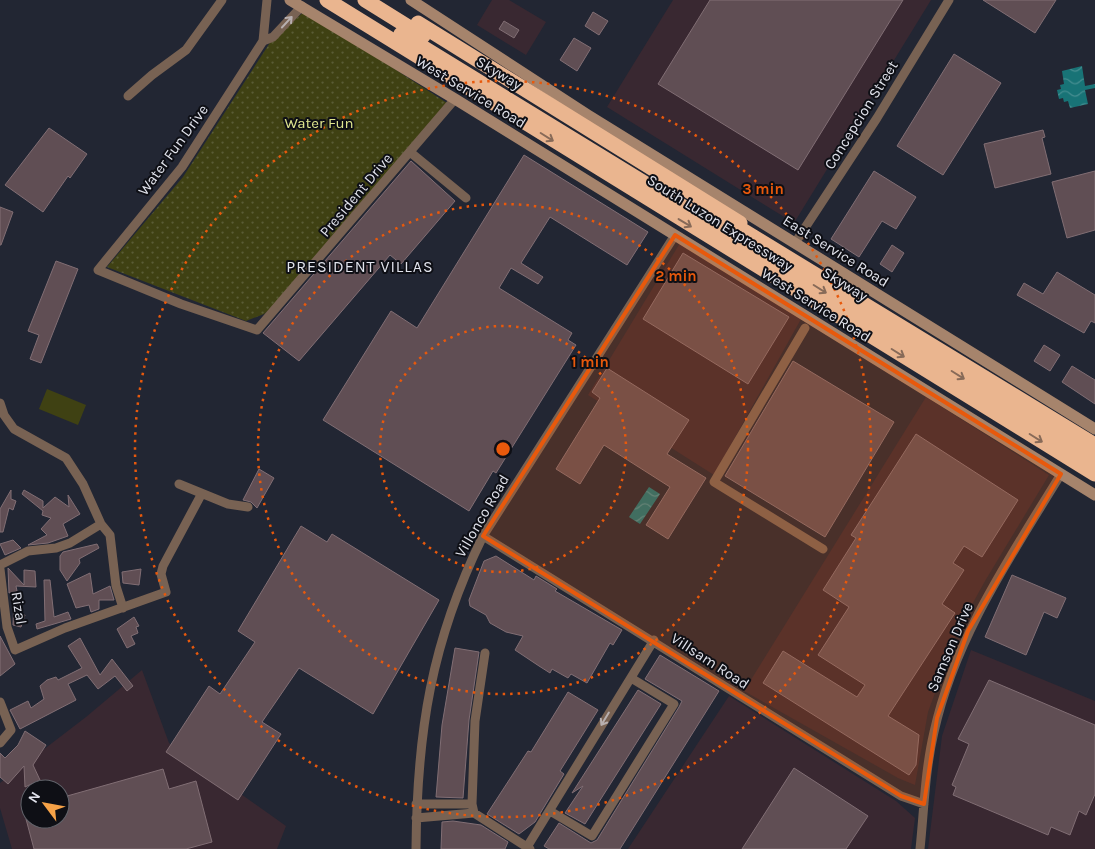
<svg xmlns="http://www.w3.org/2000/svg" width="1095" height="849" font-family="Karla,sans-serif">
	<defs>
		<pattern id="park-dots" width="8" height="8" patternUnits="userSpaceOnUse" patternTransform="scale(1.25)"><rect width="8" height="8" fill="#3f4113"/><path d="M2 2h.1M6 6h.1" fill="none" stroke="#5a5c36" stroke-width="1.8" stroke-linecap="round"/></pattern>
		<pattern id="water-waves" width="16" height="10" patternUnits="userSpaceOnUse" patternTransform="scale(1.25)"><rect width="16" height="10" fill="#187376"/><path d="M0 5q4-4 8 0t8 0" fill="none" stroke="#448d90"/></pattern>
	</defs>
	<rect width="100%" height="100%" fill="#222633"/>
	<path fill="#392831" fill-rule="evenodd" d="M492,0H509L546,22L526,55L477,25Z
		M673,0H931L794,223L607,107Z
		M680,243L801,319L714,475L588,395Z
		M926,397L1049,475L985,581L958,630L928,712L915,785L898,778L744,691Z
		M971,650L1095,701V849H928L942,736Z
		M142,670L169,743L286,826L277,849H12L0,808V783L86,717ZM30,789H60V819H30Z
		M729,696L896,801L915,818L911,849H628Z"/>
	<path fill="#3f4113" d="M47,389L86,405L78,425L39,409Z"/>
	<path fill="url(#park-dots)" d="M305,11L447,103L275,305L264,314L246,321L107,267L183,177L273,38Z"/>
	<path fill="url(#water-waves)" d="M1082,66L1085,86L1095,84V88L1085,90L1088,104L1070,108L1068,101L1064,102L1063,98L1059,99L1057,90L1061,89L1060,85L1064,84L1062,71Z
		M649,487L660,494L640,524L629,517Z"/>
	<path fill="#604e54" stroke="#816e74" d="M710,0H903L798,170L658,84Z
		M983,0H1056L1035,33Z
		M593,12L608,21L599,35L585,26Z
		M504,21L519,30L514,38L499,29Z
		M574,38L591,48L577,71L560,60Z
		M954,54L1001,83L943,175L897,146Z
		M49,128L87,154L70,178L68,176L43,212L5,185Z
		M1043,130L1045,137L1042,138L1051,174L995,188L984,144Z
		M524,155L648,232L627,265L550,217L521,263L543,277L538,284L511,268L499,288L572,333L568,340L576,345L496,473L493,471L469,511L323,420L391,311L417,328Z
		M411,161L455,201L401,264L390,255L299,361L263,333Z
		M874,171L916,197L896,229L882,221L859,257L831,239Z
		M1095,171V230L1067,238L1052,182Z
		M0,207L13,212L1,245H0Z
		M892,245L904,253L892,272L880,264Z
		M683,253L789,317L748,384L643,319Z
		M56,261L78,269L41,363L30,359L39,335L28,331Z
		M1057,272L1095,295V323L1091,321L1084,333L1017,295L1024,283L1043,294Z
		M1044,345L1060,355L1050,371L1034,361Z
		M793,361L894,422L825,537L725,476Z
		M1072,366L1095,380V404L1062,382Z
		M607,368L689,420L667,454L706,478L668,539L646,525L670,487L604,445L580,484L556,469L600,398L592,392Z
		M916,434L1018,500L982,557L964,546L953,563L964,570L942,604L955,613L888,716L919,735L916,765L909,775L763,683L783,651L857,697L865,685L818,655L849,607L823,590L856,538L851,535Z
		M259,469L274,478L257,508L251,502L243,500Z
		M11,490V499L16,501L13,510L9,508L3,532H0V509Z
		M24,490L43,501V508L55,497L69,507L68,495L80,514L63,524L68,536L48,543L28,545L47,535L41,529L51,518L42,515L43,511L22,494Z
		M301,526L327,542L332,534L439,600L373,714L299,668L262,722L281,734L238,800L166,752L209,686L220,694L255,642L238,631Z
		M13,540L21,548L5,555L0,544Z
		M97,544L99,548L79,559L80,563L67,581L60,570V556L63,552Z
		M496,556L534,580L536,576L557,589L555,591L622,630L613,645L610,643L587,683L571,674L568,678L552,669L550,673L539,666L515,650L523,636L506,632L490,623L486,615L470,606L469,600L484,561Z
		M8,568L24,585V570L35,571L36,587L16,586L17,591L9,593Z
		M141,569L139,585L123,583L122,572Z
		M90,573L93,594L110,586L114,600H99V609L91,612L89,605L76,608L67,584Z
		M1012,575L1066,598L1057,618L1044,612L1026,655L985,637Z
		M44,580H50L54,617L68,612L71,619L37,629L36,624L45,621Z
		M14,598H18L21,615H25L21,627L13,625Z
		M134,617L139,626L136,627L138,633L131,636L135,644L127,648L117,629Z
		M0,636L15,664L0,676Z
		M80,638L100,675L112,659L133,686L127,691L115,676L98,689L87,675L68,684L76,700L20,729L10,710L28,701L31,708L44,699L40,686L47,680L56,677L58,680L82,668L68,646Z
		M455,648L479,652L469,720L463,798L436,797L442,725Z
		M660,655L719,691L620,849H549L544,846L559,823L591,843L597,840L679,707L682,701L645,679Z
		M989,680L1095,725V794L1086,815L1079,811L1070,835L1051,827L1048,835L953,795L956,787L952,785L969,744L958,739Z
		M638,690L661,704L585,824L565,813L583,786L572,793Z
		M568,692L598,710L560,771L564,774L535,822L519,834L487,814L528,751L531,752Z
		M25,731L46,745L33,765L40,780L25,787L24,766L8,784L0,777V753L5,758L18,745Z
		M794,768L868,816L846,849H742Z
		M163,769L169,789L196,781L212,842L186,849H34L26,819H60V798Z
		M453,821L481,825L508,842L505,849H441L442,822Z"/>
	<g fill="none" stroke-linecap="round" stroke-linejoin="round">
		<path stroke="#786253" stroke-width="9" d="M267,0L263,41L182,167L98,270L181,304L257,330L455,99
			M263,41L273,37L302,6
			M128,96L152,75L186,50L222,0
			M410,152L466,198
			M795,243L877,118L949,0
			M805,328L714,482L823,549
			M0,403L4,415L14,429L66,458L83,484L101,524L110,535L116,586L123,608
			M179,484L228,504L248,507
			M483,536L901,796L924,804
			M0,565L28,551L56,548L70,543L101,524
			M0,569L7,627L15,650L65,628L166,592L161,574L163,566L201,495
			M0,702L11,730L0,743
			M416,804H472
			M550,811L592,836L674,704L631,678
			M474,813L472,804L475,721L485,653
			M416,818L474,813L530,849
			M527,847L654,640
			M416,849C417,732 431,642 483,536L675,235
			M920,849C924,810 925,770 934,732C955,637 1011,556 1061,474"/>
		<path stroke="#a6846c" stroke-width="11" d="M290,0L455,99L1095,495
			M411,0L588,115L1095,429"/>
		<path stroke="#eab58f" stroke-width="15" d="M327,0L1095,474
			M365,0L423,36
			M418,23L740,223
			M401,34L1095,459
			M729,222L1095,445"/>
	</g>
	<defs><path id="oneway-shaft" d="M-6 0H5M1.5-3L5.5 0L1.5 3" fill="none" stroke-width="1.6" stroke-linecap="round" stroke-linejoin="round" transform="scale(1.25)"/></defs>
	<g stroke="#b7afaf">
		<use href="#oneway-shaft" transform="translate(287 22) rotate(-47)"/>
		<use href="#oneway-shaft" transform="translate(605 719) rotate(121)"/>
	</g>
	<g stroke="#876a58">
		<use href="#oneway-shaft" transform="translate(547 137) rotate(32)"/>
		<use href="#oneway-shaft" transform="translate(685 223) rotate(31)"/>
		<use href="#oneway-shaft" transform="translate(820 289) rotate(32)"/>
		<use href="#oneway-shaft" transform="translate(898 353) rotate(32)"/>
		<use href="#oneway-shaft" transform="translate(958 375) rotate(32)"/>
		<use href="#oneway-shaft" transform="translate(1036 438) rotate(32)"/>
	</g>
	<path fill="#e8590c" fill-opacity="0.2" stroke="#e8590c" stroke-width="4" stroke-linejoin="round" d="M675,235L1061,474L968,631L937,718L924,804L901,796L483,536Z"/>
	<g fill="none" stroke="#e8590c" stroke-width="2.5" stroke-dasharray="2.5 5">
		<circle cx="503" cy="449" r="123"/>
		<circle cx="503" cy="449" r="245"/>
		<circle cx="503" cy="449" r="368"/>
	</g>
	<g text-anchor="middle" stroke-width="4" stroke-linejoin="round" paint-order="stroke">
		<g font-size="15" fill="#e1e3ec" stroke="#0e0f15">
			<text transform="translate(499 73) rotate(31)" y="5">Skyway</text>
			<text transform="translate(471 92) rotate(31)" y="5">West Service Road</text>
			<text transform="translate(861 115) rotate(-58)" y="5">Concepcion Street</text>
			<text transform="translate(173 150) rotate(-54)" y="5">Water Fun Drive</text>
			<text transform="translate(356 195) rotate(-50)" y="5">President Drive</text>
			<text transform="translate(720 223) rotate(32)" y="5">South Luzon Expressway</text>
			<text transform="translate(836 251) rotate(32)" y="5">East Service Road</text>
			<text transform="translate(845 284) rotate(32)" y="5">Skyway</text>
			<text transform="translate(816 305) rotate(32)" y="5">West Service Road</text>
			<text transform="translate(482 516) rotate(-60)" y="5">Villonco Road</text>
			<text transform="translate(19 608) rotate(81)" y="5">Rizal</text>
			<text transform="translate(950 647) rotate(-67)" y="5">Samson Drive</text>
			<text transform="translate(710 661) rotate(33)" y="5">Villsam Road</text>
		</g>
		<g font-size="15" fill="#e0e68f" stroke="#0e0f15">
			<text x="319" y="128">Water Fun</text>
		</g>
		<g font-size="16" letter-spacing="1" fill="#e1e3ec" stroke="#0e0f15">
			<text x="360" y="272">PRESIDENT VILLAS</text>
		</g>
	</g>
	<circle cx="503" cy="449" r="8" fill="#e8590c" stroke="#0e0f15" stroke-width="2.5"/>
	<g font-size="15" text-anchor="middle" font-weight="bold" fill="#e8590c" stroke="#0e0f15" stroke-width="4" stroke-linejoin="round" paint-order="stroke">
		<text x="763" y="194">3 min</text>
		<text x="676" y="281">2 min</text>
		<text x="590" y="367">1 min</text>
	</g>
	<g transform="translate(45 804) rotate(302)"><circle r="24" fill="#0e0f15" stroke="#62646b"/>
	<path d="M0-4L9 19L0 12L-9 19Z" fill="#f6a247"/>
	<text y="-8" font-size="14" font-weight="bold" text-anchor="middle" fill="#e1e3ec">N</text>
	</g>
</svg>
